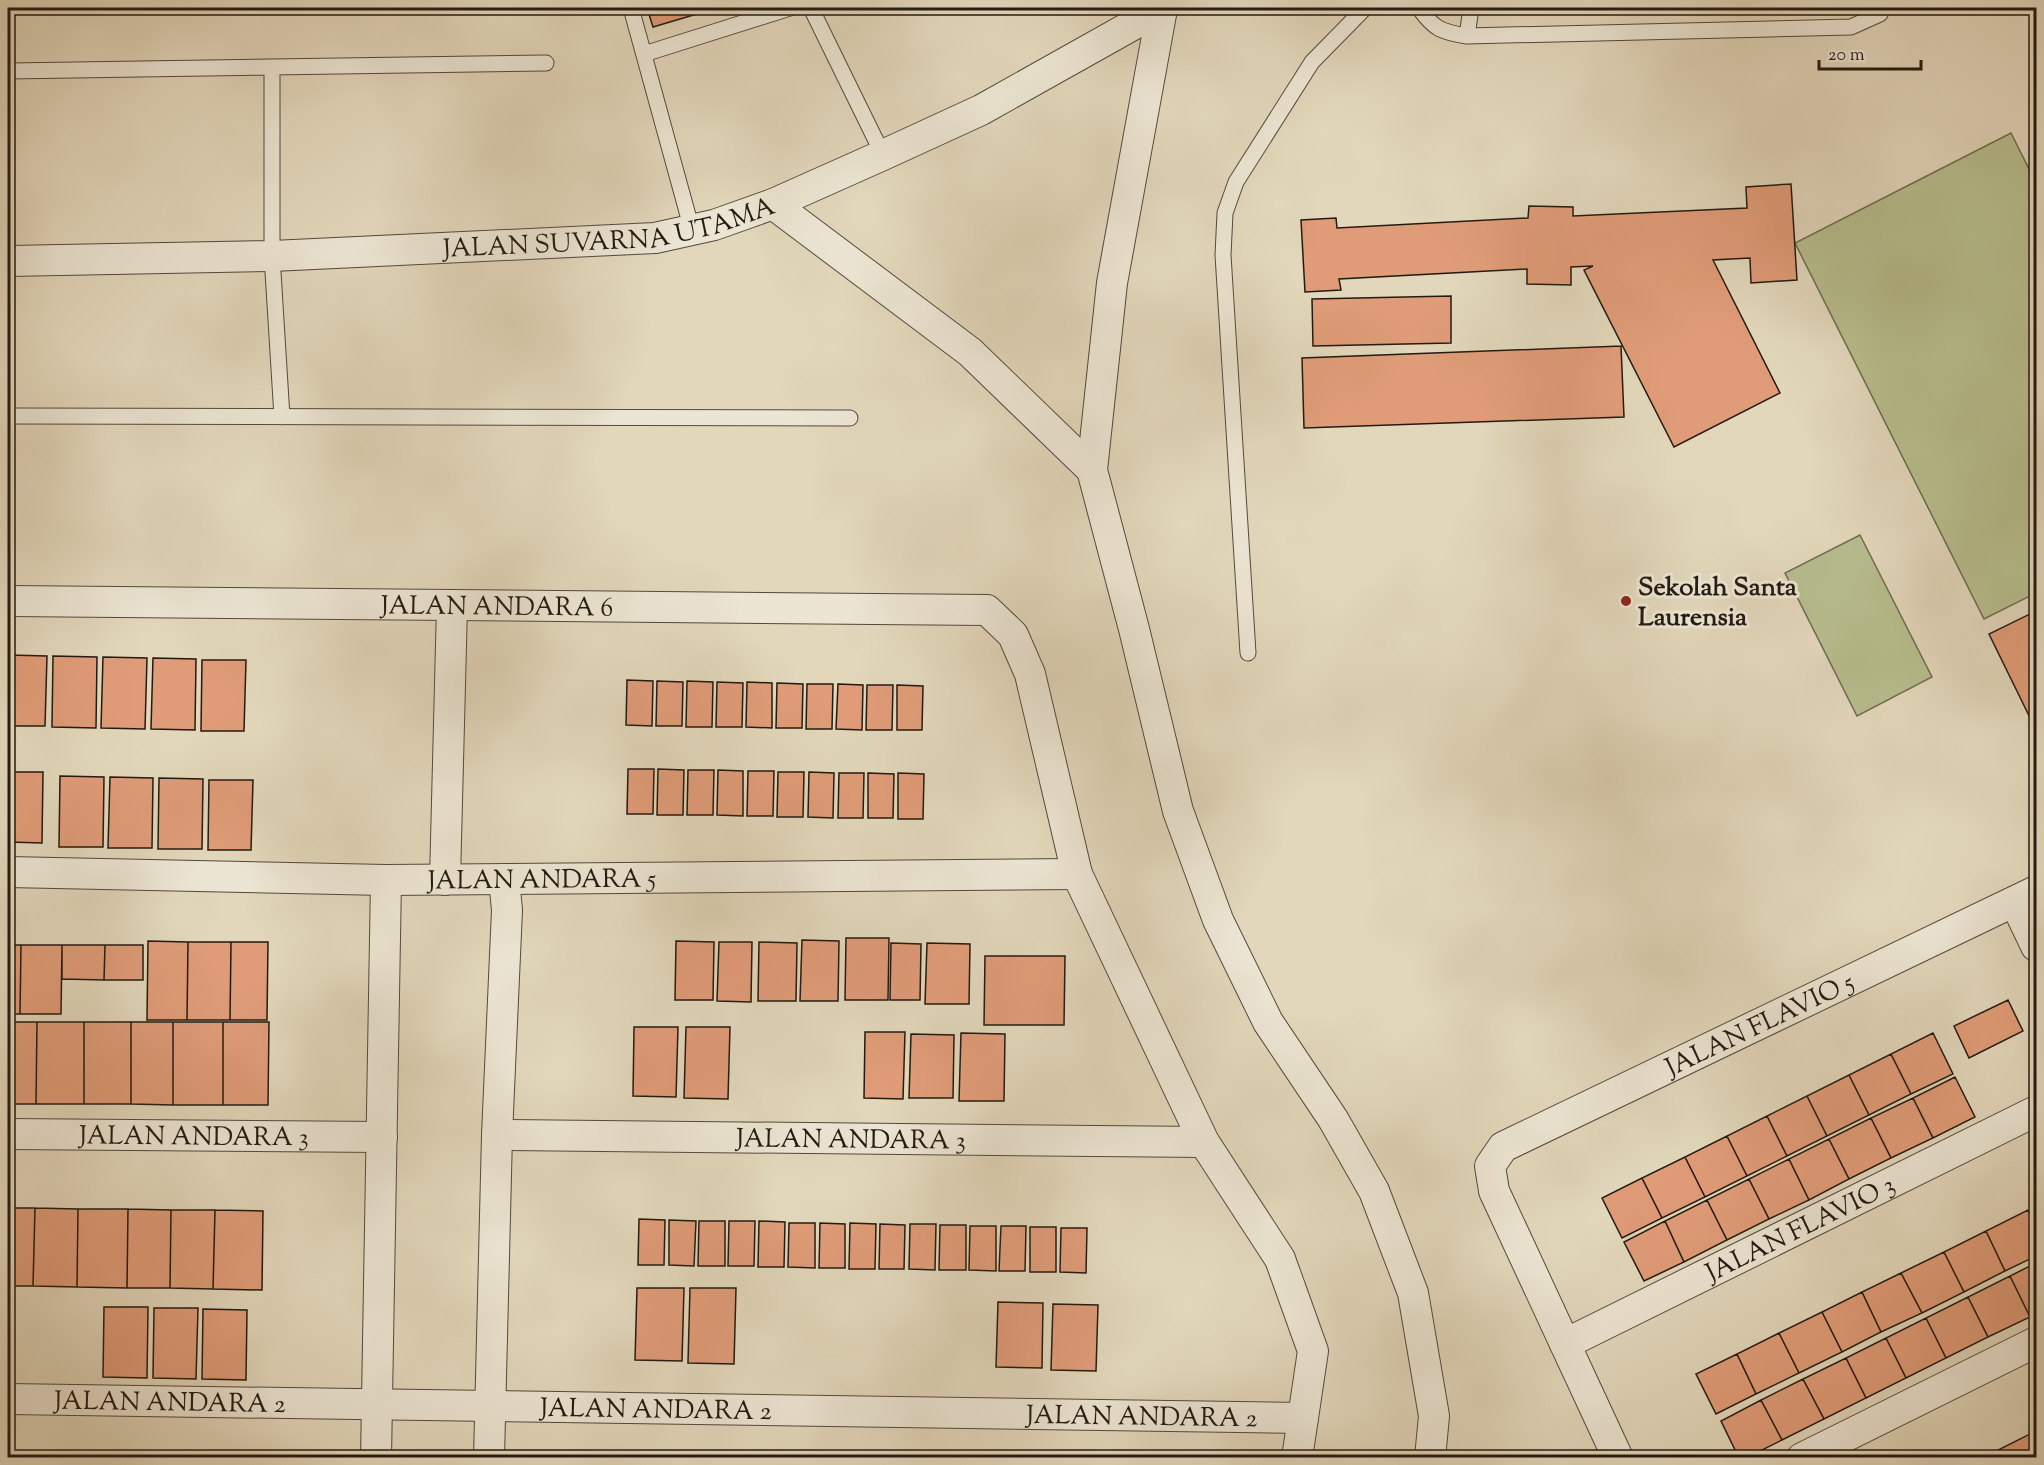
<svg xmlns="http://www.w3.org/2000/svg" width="2044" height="1465" font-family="'Sorts Mill Goudy',serif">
	<rect width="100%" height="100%" fill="#e2d7bb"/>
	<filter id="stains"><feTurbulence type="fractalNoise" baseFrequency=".00333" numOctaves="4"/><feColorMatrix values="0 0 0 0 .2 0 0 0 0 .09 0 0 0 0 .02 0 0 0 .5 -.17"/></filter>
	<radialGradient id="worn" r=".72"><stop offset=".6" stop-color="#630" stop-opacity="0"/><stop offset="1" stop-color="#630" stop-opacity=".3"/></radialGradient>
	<path fill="#b7bd8d" stroke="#6d6c4f" stroke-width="1.5" d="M2011,133L2036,183V593L1984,619L1795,243Z
		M1860,535L1932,677L1857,716L1785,573Z"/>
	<path fill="#e09c78" stroke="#231a11" stroke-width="1.5" d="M647,8H717L653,27Z
		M1791,184L1797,280L1751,283L1750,258L1713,260L1780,393L1674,447L1584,270L1593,266L1571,267V285L1527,284V269L1339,279L1341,290L1305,292L1301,220L1336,218L1337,228L1528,218L1529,206L1573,207V216L1747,208L1746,187Z
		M1451,296V343L1313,346L1312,299Z
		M1621,346L1624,417L1304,428L1302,358Z
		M2036,611V730L1989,634Z
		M8,655L47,656L45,726H8Z
		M53,656L97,657L96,728L52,727Z
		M103,657L147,658L145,729L101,728Z
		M153,658L196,659L195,730L151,729Z
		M202,660H246L244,731H201Z
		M627,680L653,681L652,726L626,725Z
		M657,681L683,682L682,726H656Z
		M687,681L713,682L712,727H686Z
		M717,682L743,683L742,727H716Z
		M747,682L772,683V728L746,727Z
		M777,683L803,684L802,728H776Z
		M807,684H833L832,729H806Z
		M838,684L863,685L862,730L836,729Z
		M867,685H893L892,730H866Z
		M897,685L923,686L922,730H897Z
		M628,769H654L653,814H627Z
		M658,769L684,770L683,815H657Z
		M688,770H714L713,815H687Z
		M718,770L743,771V816L717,815Z
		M748,771H774L773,816H747Z
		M8,772H43L42,843L8,842Z
		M778,772H804L803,817H777Z
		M809,772L834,773L833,818L808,817Z
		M839,773H864L863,818H838Z
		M868,773L894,774L893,818H868Z
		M898,773L924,774L923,819H898Z
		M60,776L104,777L103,847H59Z
		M110,777L153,778L152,848H108Z
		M159,778L203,779L202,849H158Z
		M209,780H253L251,850H208Z
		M846,938H889L888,1000H845Z
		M802,940L839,941L838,1001H800Z
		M148,941L188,942L187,1020H147Z
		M676,941L714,942L713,1000H675Z
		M188,942H231L230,1020H187Z
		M231,942H268L267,1020H230Z
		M719,942H752L751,1002L717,1001Z
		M759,942L797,943L796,1001H758Z
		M891,943L921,944L920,1000H890Z
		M927,943L970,944L969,1004H925Z
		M8,945H21L20,1014H8Z
		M21,945H62L61,1014H20Z
		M62,945H105L104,980L62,979Z
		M105,945H143V980H104Z
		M985,956H1065L1064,1025H984Z
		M2008,1000L2023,1031L1969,1058L1954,1026Z
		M8,1022H37L36,1104H8Z
		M37,1022H84V1104H36Z
		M84,1022H131V1104H84Z
		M131,1022H173V1105L131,1104Z
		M173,1022H223V1105H173Z
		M223,1022H269L268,1105H223Z
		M634,1027H678L676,1097L633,1096Z
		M686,1027H730L728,1099L684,1098Z
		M865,1032H905L903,1099L864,1098Z
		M961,1033L1005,1034L1004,1101H959Z
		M1933,1033L1953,1074L1911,1094L1891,1054Z
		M911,1034L954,1035L953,1098H909Z
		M1891,1054L1911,1094L1869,1115L1849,1075Z
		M1849,1075L1869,1115L1827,1136L1807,1096Z
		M1955,1077L1975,1117L1933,1138L1913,1098Z
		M1807,1096L1827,1136L1787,1156L1767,1116Z
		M1913,1098L1933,1138L1891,1158L1871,1118Z
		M1767,1116L1787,1156L1747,1176L1727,1136Z
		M1871,1118L1891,1158L1849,1179L1829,1139Z
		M1727,1136L1747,1176L1705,1197L1685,1157Z
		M1829,1139L1849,1179L1809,1200L1789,1159Z
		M1685,1157L1705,1197L1662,1218L1642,1178Z
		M1789,1159L1809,1200L1769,1219L1749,1179Z
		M1642,1178L1662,1218L1622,1238L1602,1198Z
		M1749,1179L1769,1219L1727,1240L1707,1200Z
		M1707,1200L1727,1240L1684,1262L1665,1221Z
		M8,1208H35L33,1286H8Z
		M35,1208L78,1209L77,1287L33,1286Z
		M78,1209H128L127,1288L77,1287Z
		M128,1209L171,1210L170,1288H127Z
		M171,1210H215L213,1289L170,1288Z
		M215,1210L263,1211L262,1290L213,1289Z
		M2028,1210L2036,1228V1256L2005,1271L1986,1231Z
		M639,1219L665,1220L664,1265H638Z
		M669,1220L696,1221L694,1266L669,1265Z
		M699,1221H725V1266H698Z
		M729,1221H755L754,1266H728Z
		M759,1221L785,1222L784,1267H758Z
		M1665,1221L1684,1262L1644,1281L1624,1242Z
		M789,1223H815V1268L788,1267Z
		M820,1223L845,1224V1268H819Z
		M850,1223L876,1224L875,1269H849Z
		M880,1224L905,1225L904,1269H879Z
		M910,1224H936L935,1270L909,1269Z
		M940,1225H966V1270H939Z
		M970,1226H996V1271L969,1270Z
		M1001,1226H1026L1025,1271H999Z
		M1030,1227H1056V1272H1030Z
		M1061,1228H1087L1086,1273L1060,1272Z
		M1986,1231L2005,1271L1964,1292L1944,1252Z
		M1944,1252L1964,1292L1922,1313L1901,1273Z
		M2036,1263V1313L2030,1317L2010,1276Z
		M1901,1273L1922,1313L1881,1332L1862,1292Z
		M2010,1276L2030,1317L1988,1337L1968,1297Z
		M637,1288H684L682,1361L635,1360Z
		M690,1288H736L734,1364L688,1363Z
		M1862,1292L1881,1332L1842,1352L1822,1312Z
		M1968,1297L1988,1337L1946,1358L1926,1318Z
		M998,1302L1043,1303L1042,1368L996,1367Z
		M1053,1304L1098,1305L1096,1371L1051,1370Z
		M104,1307H148L147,1378L103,1377Z
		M154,1308H198L196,1379L153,1378Z
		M203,1309L247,1310L246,1380L202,1379Z
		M1822,1312L1842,1352L1799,1373L1779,1333Z
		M1926,1318L1946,1358L1906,1378L1886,1338Z
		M1779,1333L1799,1373L1756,1394L1737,1354Z
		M1886,1338L1906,1378L1866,1398L1846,1358Z
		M1737,1354L1756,1394L1716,1414L1696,1374Z
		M1846,1358L1866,1398L1824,1419L1803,1379Z
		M1803,1379L1824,1419L1782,1440L1761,1400Z
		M1761,1400L1782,1440L1746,1458H1739L1721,1421Z
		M2036,1431V1458H2002L1998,1450Z"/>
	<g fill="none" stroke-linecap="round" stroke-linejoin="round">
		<defs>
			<path id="service" d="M631,8L692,230
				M811,8L883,155
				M1419,8C1434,29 1441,32 1467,36L1851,27L1880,14L1883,8
				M1467,36L1471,8
				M644,54L790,8
				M272,69V256L282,417
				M8,71L546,63
				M8,416L850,418
				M1248,653L1223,255L1225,213L1236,182L1312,62L1365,8"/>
			<g id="minor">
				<path d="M1162,9L1112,283L1092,470L1134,629L1178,811L1218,920L1268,1022L1333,1119L1374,1191L1413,1293L1434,1416L1430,1458"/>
				<path d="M773,204L970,352L1092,470"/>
				<path id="s1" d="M8,261L272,256L655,238L714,225L773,204L883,155L981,110L1163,8"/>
				<path id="s2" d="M8,601L987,610L1013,635L1030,674L1077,874L1204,1142L1280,1259L1313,1351L1297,1458"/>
				<path id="s3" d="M8,872L386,880L1077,874"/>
				<path d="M445,880L452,606"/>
				<path d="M2015,902L2036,946"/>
				<path id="s4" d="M8,1134L382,1137"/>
				<path id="s5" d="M497,1135L1204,1142"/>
				<path id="s6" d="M1565,1344L2036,1111"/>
				<path id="s7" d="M8,1399L1303,1418"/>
				<path d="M376,1458L386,880"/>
				<path d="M489,1458L497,1135L507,910L504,879"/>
				<path id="s8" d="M1618,1458L1494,1191L1490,1166L1503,1147L2036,891"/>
				<path d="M1802,1458L2036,1342"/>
			</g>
		</defs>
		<use href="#service" stroke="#53493c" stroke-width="17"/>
		<use href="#minor" stroke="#53493c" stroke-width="32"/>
		<use href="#service" stroke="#ece5d3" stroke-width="15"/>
		<use href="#minor" stroke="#ece5d3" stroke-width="30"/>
	</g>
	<circle fill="#8f2418" stroke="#ece5d3" stroke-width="2" cx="1626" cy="601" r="6"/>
	<g text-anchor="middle" stroke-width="6" stroke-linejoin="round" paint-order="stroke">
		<g font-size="26" fill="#231a11" stroke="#ece5d3">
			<text dy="9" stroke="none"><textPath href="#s1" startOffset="603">JALAN SUVARNA UTAMA</textPath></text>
			<text dy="9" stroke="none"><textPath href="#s2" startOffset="489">JALAN ANDARA 6</textPath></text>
			<text dy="9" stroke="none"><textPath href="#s3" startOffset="534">JALAN ANDARA 5</textPath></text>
			<text dy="9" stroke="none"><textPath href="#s8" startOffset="627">JALAN FLAVIO 5</textPath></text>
			<text dy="9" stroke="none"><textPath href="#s4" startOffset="186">JALAN ANDARA 3</textPath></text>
			<text dy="9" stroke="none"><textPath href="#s5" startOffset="354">JALAN ANDARA 3</textPath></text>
			<text dy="9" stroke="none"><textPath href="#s6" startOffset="262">JALAN FLAVIO 3</textPath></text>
			<text dy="9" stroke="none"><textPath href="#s7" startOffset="162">JALAN ANDARA 2</textPath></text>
			<text dy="9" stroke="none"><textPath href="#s7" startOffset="648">JALAN ANDARA 2</textPath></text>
			<text dy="9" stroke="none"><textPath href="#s7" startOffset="1134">JALAN ANDARA 2</textPath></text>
		</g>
		<g font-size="26" font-weight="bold" fill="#231a11" stroke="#ece5d3" text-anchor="start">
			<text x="1638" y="595">Sekolah Santa<tspan x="1638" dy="30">Laurensia</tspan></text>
		</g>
	</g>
	<rect width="2044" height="1465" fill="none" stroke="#e2d7bb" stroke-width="30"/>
	<rect x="9" y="9" width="2026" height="1447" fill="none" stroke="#231a11" stroke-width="3"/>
	<rect x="15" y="15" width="2014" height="1435" fill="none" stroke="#231a11" stroke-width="1.5"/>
	<path d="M1819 60v9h102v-9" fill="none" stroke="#231a11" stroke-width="3"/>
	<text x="1828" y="60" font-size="18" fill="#231a11" stroke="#ece5d3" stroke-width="4.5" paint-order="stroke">20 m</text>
	<rect width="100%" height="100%" filter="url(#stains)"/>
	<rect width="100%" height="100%" fill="url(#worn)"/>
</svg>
